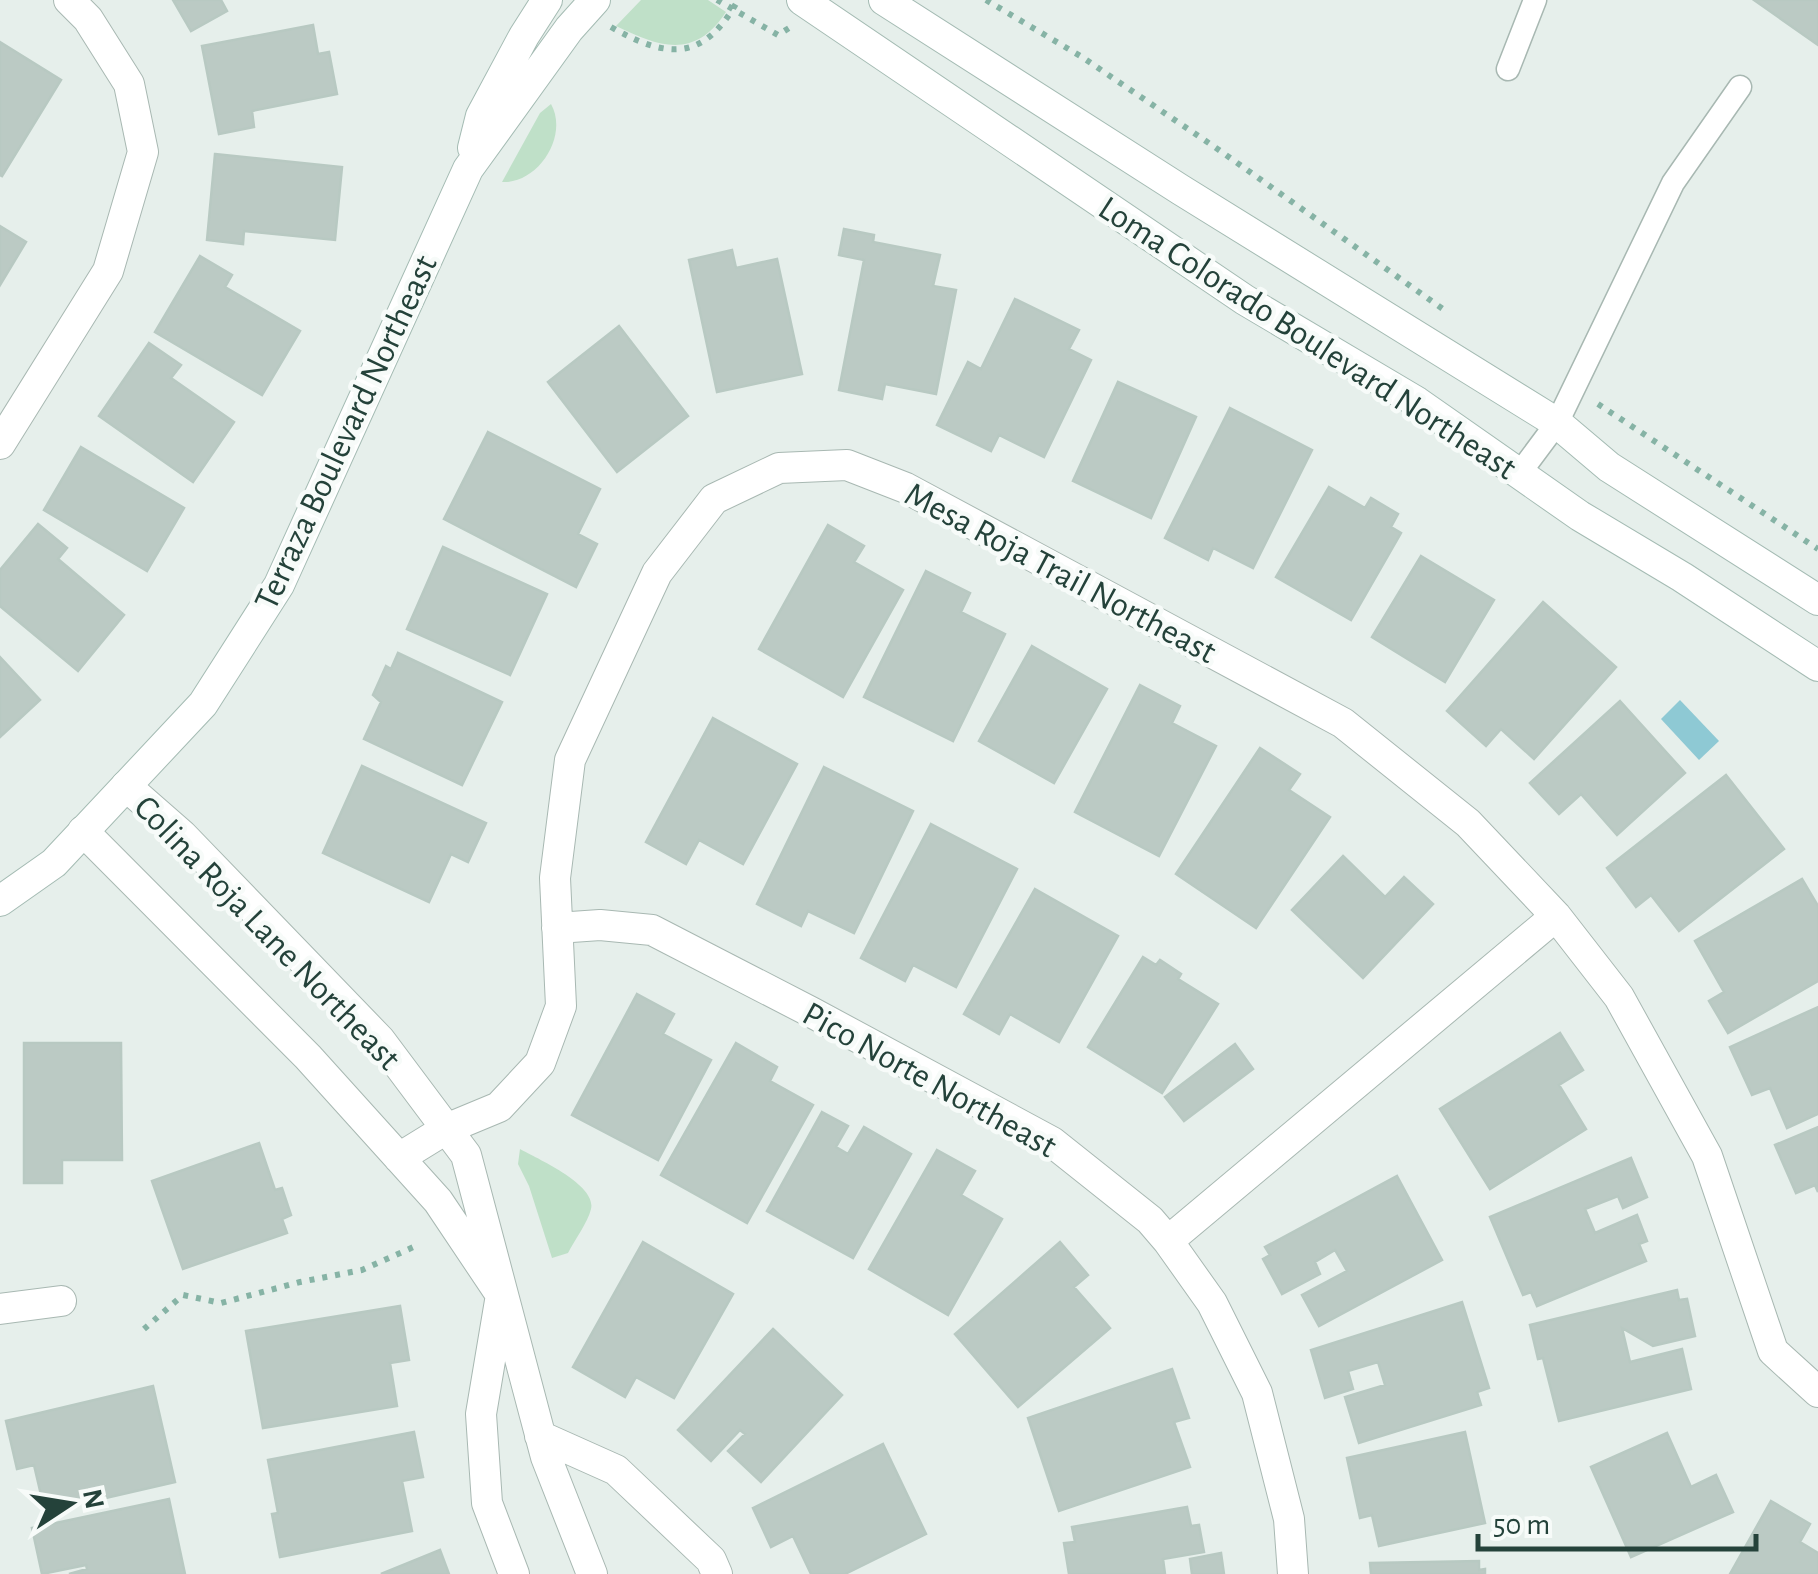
<svg xmlns="http://www.w3.org/2000/svg" width="1818" height="1574" font-family="'Alegreya Sans',sans-serif">
	<rect width="100%" height="100%" fill="#e6efeb"/>
	<path fill="#bfe0c8" d="M641,0H708L726,12C695,60 659,47 616,26Z
		M551,104C569,136 538,184 502,182L540,113Z
		M520,1149C538,1159 597,1185 591,1209C588,1222 574,1241 568,1253L552,1258L529,1186L518,1164Z"/>
	<path fill="#8ec9d4" d="M1680,700L1719,741L1699,760L1661,719Z"/>
	<path fill="#bbcac4" stroke="#b8c9c2" stroke-width="2.5" d="M173,0H221L227,11L191,31Z
		M1754,0H1818V45Z
		M313,25L318,54L329,52L337,94L252,111L254,127L219,134L202,46Z
		M0,42L61,80L2,176L0,175Z
		M215,154L342,167L335,240L244,231L243,244L207,240Z
		M0,226L26,242L0,285Z
		M844,229L874,235L873,242L940,255L933,286L956,290L936,394L885,384L882,399L839,390L864,260L839,255Z
		M732,250L736,268L777,259L802,374L717,392L689,260Z
		M200,256L232,275L225,287L300,331L262,395L155,332Z
		M1015,299L1079,330L1069,349L1091,360L1044,457L999,435L991,451L937,425L968,362L981,369Z
		M619,326L688,416L617,472L548,382Z
		M149,343L181,365L171,378L234,422L193,482L99,416Z
		M1118,382L1196,417L1151,518L1073,481Z
		M1230,408L1312,450L1253,568L1213,548L1208,560L1165,538Z
		M488,432L600,489L578,534L597,544L576,587L444,519Z
		M81,447L184,508L147,571L44,510Z
		M1329,487L1365,508L1371,498L1398,514L1391,527L1401,533L1351,620L1276,577Z
		M38,524L67,548L58,559L124,615L78,671L0,606V570Z
		M828,525L864,546L854,562L903,590L843,697L759,649Z
		M443,547L547,594L510,675L407,629Z
		M1421,556L1494,600L1445,682L1372,637Z
		M926,571L970,593L961,612L1005,634L953,741L864,697Z
		M1543,602L1616,667L1534,759L1501,729L1486,746L1447,711Z
		M1032,646L1107,689L1054,783L979,741Z
		M398,653L502,702L462,785L364,739L381,702L373,695L386,666L391,669Z
		M0,657L40,700L0,737Z
		M1140,685L1180,706L1172,723L1216,746L1159,856L1075,812Z
		M1620,701L1685,773L1617,835L1581,794L1559,814L1530,783Z
		M713,718L797,764L743,864L699,840L686,864L646,842Z
		M1260,748L1300,774L1289,790L1330,817L1256,928L1176,874Z
		M362,766L486,823L468,862L451,854L429,902L323,853Z
		M824,767L913,811L854,933L808,911L801,926L757,904Z
		M1726,775L1784,849L1679,931L1651,895L1636,907L1607,868Z
		M931,824L1017,869L956,987L913,965L905,981L861,958Z
		M1343,856L1385,897L1404,877L1433,904L1363,978L1292,910Z
		M1802,879L1818,906V981L1728,1033L1709,1001L1724,992L1695,941Z
		M1035,889L1118,936L1059,1042L1010,1014L999,1034L964,1014Z
		M1143,957L1156,965L1160,960L1181,974L1178,979L1218,1004L1162,1093L1088,1047Z
		M637,994L674,1014L663,1034L711,1060L658,1160L572,1115Z
		M1818,1007V1114L1787,1128L1770,1088L1752,1095L1730,1047Z
		M1560,1033L1583,1070L1559,1085L1586,1129L1490,1189L1440,1109Z
		M24,1043H121L122,1160H62V1183H24Z
		M736,1043L777,1067L770,1081L813,1105L747,1223L661,1175Z
		M1235,1044L1253,1069L1184,1121L1165,1097Z
		M822,1112L848,1126L836,1147L848,1154L864,1127L911,1154L853,1258L767,1211Z
		M1818,1127V1192L1815,1185L1796,1193L1775,1145Z
		M259,1143L275,1190L282,1188L291,1215L282,1219L287,1233L183,1269L152,1181Z
		M937,1150L975,1171L961,1195L1002,1219L948,1315L869,1269Z
		M1631,1158L1647,1197L1623,1208L1618,1196L1585,1209L1595,1233L1637,1215L1647,1241L1639,1244L1646,1261L1537,1306L1531,1292L1523,1295L1490,1217Z
		M1397,1176L1442,1260L1319,1326L1302,1295L1347,1271L1335,1250L1315,1262L1320,1274L1282,1294L1263,1259L1270,1255L1265,1247Z
		M643,1242L733,1294L674,1398L636,1377L625,1397L573,1367Z
		M1060,1242L1088,1275L1074,1287L1110,1328L1018,1407L955,1334Z
		M1677,1290L1679,1300L1687,1299L1695,1336L1653,1346L1622,1328L1630,1362L1682,1349L1691,1389L1559,1421L1543,1358L1538,1359L1530,1325Z
		M1462,1302L1489,1388L1477,1392L1481,1405L1359,1443L1345,1397L1385,1385L1378,1362L1348,1371L1353,1389L1325,1398L1311,1350Z
		M400,1306L409,1360L390,1363L397,1406L263,1428L246,1331Z
		M773,1329L842,1395L761,1482L728,1451L745,1434L740,1430L711,1461L678,1430Z
		M1172,1369L1189,1418L1174,1422L1190,1467L1059,1511L1028,1418Z
		M153,1386L175,1482L45,1512L34,1465L17,1469L6,1421Z
		M414,1432L423,1477L402,1481L412,1531L280,1557L272,1514L278,1513L268,1460Z
		M1465,1432L1485,1523L1379,1546L1372,1515L1360,1518L1347,1458Z
		M1667,1433L1691,1487L1716,1475L1733,1512L1631,1557L1591,1467Z
		M883,1444L926,1534L845,1574H811L793,1536L771,1547L753,1508Z
		M169,1499L185,1574H69L87,1569L86,1565L42,1574L32,1528Z
		M1771,1501L1810,1524L1800,1542L1818,1553V1574H1730Z
		M1187,1507L1191,1526L1199,1525L1204,1552L1163,1559L1165,1574H1069L1064,1543L1075,1542L1072,1527Z
		M440,1550L449,1574H381Z
		M1221,1553L1224,1574H1192L1190,1559Z
		M1479,1561V1570L1485,1569V1574H1371L1370,1563Z"/>
	<g fill="none" stroke-linecap="round" stroke-linejoin="round">
		<defs>
			<path id="lane" d="M1508,69L1535,0
				M1519,474L1557,423L1673,183L1740,87"/>
			<path id="street" d="M0,444L108,271L143,152L129,84L88,19L69,0
				M126,786L182,835L380,1040L466,1155L546,1457L592,1574
				M83,831L308,1057L438,1201L501,1295L481,1414L487,1503L514,1574
				M557,928L600,925L652,930L811,1012L1052,1142L1150,1220L1168,1241L1212,1303L1257,1393L1289,1519L1293,1574
				M399,1158L446,1129L499,1107L540,1063L561,1006L555,878L570,760L657,573L714,499L779,468L847,465L906,488L1343,723L1468,823L1556,916L1619,997L1707,1156L1773,1351L1818,1392
				M1168,1241L1556,916
				M0,1309L61,1301
				M540,1436L616,1470L711,1560L717,1574"/>
			<path id="secondary" d="M802,0L1245,300L1417,402L1580,516L1682,577L1818,666
				M884,0L1181,190L1557,423L1609,467L1818,600
				M473,148L481,116L524,36L547,0
				M0,901L54,863L203,704L279,585L468,169L569,29L595,0"/>
		</defs>
		<use href="#lane" stroke="#a8b8b2" stroke-width="25"/>
		<use href="#street" stroke="#a8b8b2" stroke-width="32"/>
		<use href="#secondary" stroke="#a4bbb3" stroke-width="32"/>
		<path stroke="#86b3a5" stroke-width="6" stroke-dasharray="5 8" stroke-linecap="butt" d="M717,0L778,35L789,28
			M986,0L1082,57L1219,150L1447,312
			M611,27C667,59 704,62 738,0
			M1598,404L1818,549
			M144,1329L183,1295L221,1303L300,1282L362,1270L418,1245"/>
		<use href="#lane" stroke="#fff" stroke-width="22"/>
		<use href="#street" stroke="#fff" stroke-width="30"/>
		<use href="#secondary" stroke="#fff" stroke-width="30"/>
	</g>
	<g text-anchor="middle" stroke-width="9" stroke-linejoin="round" paint-order="stroke">
		<g font-size="35" fill="#24423a" stroke="#f7fbf9">
			<text transform="translate(1308 337) rotate(33)" y="12">Loma Colorado Boulevard Northeast</text>
			<text transform="translate(345 432) rotate(-65)" y="12">Terraza Boulevard Northeast</text>
			<text transform="translate(1061 572) rotate(28)" y="12">Mesa Roja Trail Northeast</text>
			<text transform="translate(268 932) rotate(46)" y="12">Colina Roja Lane Northeast</text>
			<text transform="translate(930 1079) rotate(29)" y="12">Pico Norte Northeast</text>
		</g>
	</g>
	<g transform="translate(70 1504) rotate(78)" stroke="#f7fbf9" stroke-width="8" paint-order="stroke">
	<path d="M0-8L18 38L0 25L-18 38Z" fill="#24423a"/>
	<text y="-15" font-size="28" font-weight="bold" text-anchor="middle" fill="#24423a">N</text>
	</g>
	<path d="M1478 1534v15h278v-15" fill="none" stroke="#24423a" stroke-width="5"/>
	<text x="1493" y="1534" font-size="30" fill="#24423a" stroke="#f7fbf9" stroke-width="8" paint-order="stroke">50 m</text>
</svg>
